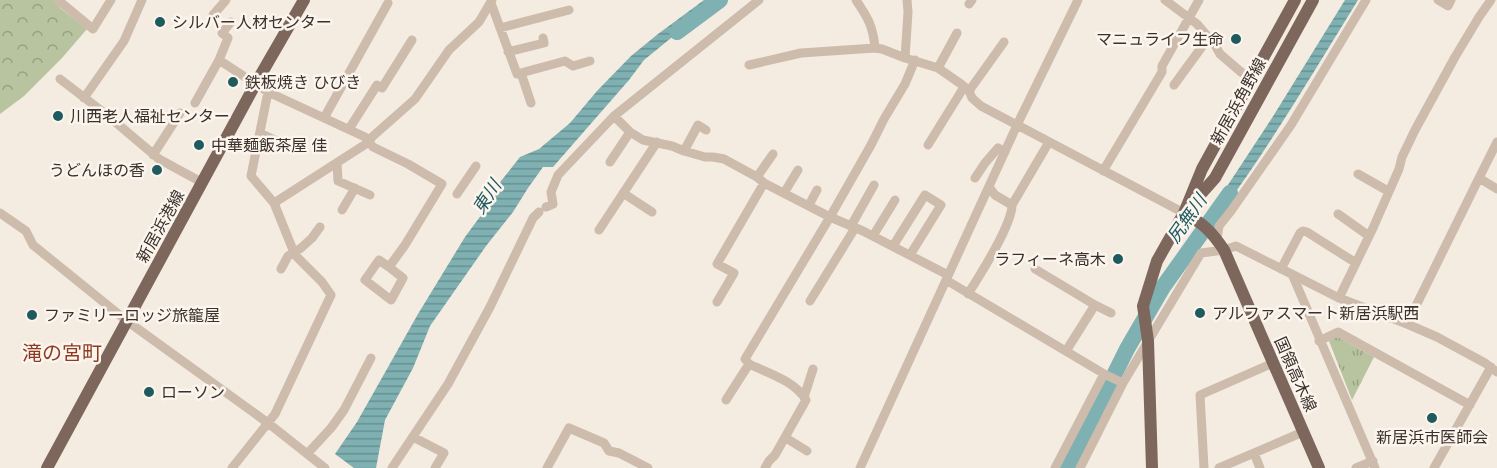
<svg xmlns="http://www.w3.org/2000/svg" width="1497" height="468" font-family="Mulish,'Noto Sans JP',sans-serif">
	<defs>
		<pattern id="grass-tufts" width="24" height="20" patternUnits="userSpaceOnUse" patternTransform="scale(1.5)"><rect width="24" height="20" fill="#b8c4a0"/><path d="M3 7l-1-3M5 7V3M7 7l1-3M15 17l-1-3M17 17v-4M19 17l1-3" fill="none" stroke="#97a083"/></pattern>
		<pattern id="forest-crowns" width="20" height="18" patternUnits="userSpaceOnUse" patternTransform="scale(1.5)"><rect width="20" height="18" fill="#b8c4a0"/><path d="M2 6a3 3 0 1 1 6 0M12 15a3 3 0 1 1 6 0" fill="none" stroke="#97a083"/></pattern>
		<pattern id="water-rules" width="6" height="5" patternUnits="userSpaceOnUse" patternTransform="scale(1.5)"><rect width="6" height="5" fill="#7fb0b2"/><path d="M0 2.5h6" fill="none" stroke="#699091"/></pattern>
	</defs>
	<rect width="100%" height="100%" fill="#f4ebe1"/>
	<path fill="url(#grass-tufts)" d="M1336,336L1374,357L1352,400L1329,341Z"/>
	<path fill="url(#forest-crowns)" d="M0,0H54L60,8L87,29L62,58L24,96L0,114Z"/>
	<path fill="url(#water-rules)" d="M704,0H723L703,12L644,60L629,80L553,167H543L528,188L513,212L486,246L430,326L413,368L385,420L376,468H354L335,454L357,422L418,314L465,237L482,214L501,181L520,157L539,149L570,123L597,91L631,56L658,34Z
		M1345,0H1358C1313,73 1270,146 1219,215L1216,204L1222,194L1272,118Z"/>
	<g fill="none" stroke-linecap="round" stroke-linejoin="round">
		<path stroke="#7fb0b2" stroke-width="16" d="M677,32L720,0
			M1068,468L1127,349L1163,287L1230,193"/>
		<path stroke="#cdbbac" stroke-width="9" d="M58,0L93,29L111,0
			M907,0L908,12L905,58L938,68L961,84L969,91L972,98L981,106L1184,213
			M1165,0L1197,24L1215,45L1220,54L1241,72L1252,78
			M1438,0L1448,6L1451,0
			M491,3L517,74L565,61L573,66L590,61
			M969,4L972,0
			M213,15L226,0
			M231,22L222,33L228,38L219,60L268,92L365,137L373,147L408,164L442,184L405,245L389,267L379,260L365,280L391,300L403,278L389,267
			M500,28L569,10
			M875,48L882,49L905,58
			M508,52L544,43L543,38
			M749,65L801,53L875,48C873,26 868,18 856,0
			M938,68L957,33
			M521,73L531,103
			M60,79L107,115L159,159L203,183
			M1174,85L1209,37
			M969,91L1004,42
			M84,98L124,41L142,0
			M195,103L219,60
			M614,116L759,0
			M324,118L388,3
			M349,129L377,85L382,88L412,40
			M260,133L285,145
			M1497,142L1479,178L1497,189
			M928,145L964,87
			M684,151L698,125L706,130
			M153,155L180,113
			M610,162L630,132
			M337,163L338,181L370,195
			M1103,171L1162,72V66L1199,0
			M1358,174L1388,191
			M757,177L773,154
			M975,178L985,163L998,148L1005,152
			M989,187L995,195L1012,205L1049,142
			M623,193L652,212
			M784,193L798,170
			M457,194L476,166
			M274,203L369,142L372,137L415,99L449,50L479,22L492,0
			M809,205L817,190
			M546,207L553,204L551,192L558,175L614,116L630,132L643,140L672,146L684,151L705,157H713L724,159L757,177L764,183L830,217L863,231L948,275
			M342,210L355,188
			M0,213L26,231L33,245L127,321L268,423L325,468
			M1338,214L1369,236
			M851,226L874,185
			M599,230L657,142
			M873,236L895,200
			M1217,239L1219,226L1231,211L1291,125L1366,0
			M893,246L925,195L941,205L910,255
			M281,269L288,256L301,248L312,238L320,227
			M1035,269L1095,305L1111,313
			M1281,269L1300,233L1303,231L1307,232L1356,263
			M1292,274L1375,468
			M946,280L1106,375L1123,383
			M968,294C980,275 1012,225 1012,205
			M1339,298L1373,228L1399,169L1402,157L1415,130L1455,57L1479,17L1491,0
			M810,301L855,228
			M717,302L734,273L717,264L764,183
			M1407,324L1479,178
			M1319,341L1338,332L1470,405
			M1066,351L1095,305
			M804,397L813,369
			M726,400L749,364
			M413,437L444,453L435,468
			M786,438L807,451
			M1254,453L1260,468
			M307,454L331,428L344,410L371,358
			M232,468L275,414L331,295L322,282L295,255L274,203L251,176L268,92
			M392,468L448,384L490,307L533,218L539,212
			M547,468L569,428L604,443L609,451L619,453L648,468
			M765,468L769,461L775,455L806,400C795,381 768,373 749,364L745,359L830,217L871,145L884,119L905,84L915,60
			M860,468L1017,125L1078,0
			M1055,468L1104,374
			M1080,468L1123,383L1201,253L1224,250L1236,246L1339,298L1407,324L1437,337L1485,363L1497,372
			M1204,468L1200,395L1273,363
			M1219,468L1303,432
			M1356,468L1373,461
			M1434,468L1491,367"/>
		<path stroke="#7d675c" stroke-width="12" d="M1191,205L1215,178L1313,0
			M1184,213C1203,223 1212,232 1224,250L1319,468
			M47,468L256,83L304,0
			M1152,468L1148,341L1143,306L1157,261L1184,213L1202,169L1295,0"/>
	</g>
	<g fill="#1f5a5e" stroke="#fbf5ee" stroke-width="2">
		<circle cx="160" cy="22" r="6"/>
		<circle cx="1236" cy="39" r="6"/>
		<circle cx="233" cy="82" r="6"/>
		<circle cx="58" cy="116" r="6"/>
		<circle cx="199" cy="145" r="6"/>
		<circle cx="157" cy="170" r="6"/>
		<circle cx="1118" cy="259" r="6"/>
		<circle cx="1200" cy="313" r="6"/>
		<circle cx="32" cy="315" r="6"/>
		<circle cx="149" cy="392" r="6"/>
		<circle cx="1432" cy="418" r="6"/>
	</g>
	<g text-anchor="middle" stroke-width="5" stroke-linejoin="round" paint-order="stroke">
		<g font-size="16" fill="#3b302b" stroke="#fbf5ee" text-anchor="start">
			<text x="172" y="28">シルバー人材センター</text>
			<text x="1224" y="45" text-anchor="end">マニュライフ生命</text>
			<text x="245" y="88">鉄板焼き ひびき</text>
			<text x="70" y="122">川西老人福祉センター</text>
			<text x="211" y="151">中華麺飯茶屋 佳</text>
			<text x="145" y="176" text-anchor="end">うどんほの香</text>
			<text x="1106" y="265" text-anchor="end">ラフィーネ高木</text>
			<text x="1212" y="319">アルファスマート新居浜駅西</text>
			<text x="44" y="321">ファミリーロッジ旅籠屋</text>
			<text x="161" y="398">ローソン</text>
			<text x="1432" y="443" text-anchor="middle">新居浜市医師会</text>
		</g>
		<g font-size="16" fill="#3b302b" stroke="#fbf5ee">
			<text transform="translate(1238 101) rotate(-61)" y="6">新居浜角野線</text>
			<text transform="translate(160 226) rotate(-61)" y="6">新居浜港線</text>
			<text transform="translate(1296 374) rotate(66)" y="6">国領高木線</text>
		</g>
		<g font-size="18" font-style="italic" fill="#1f5a5e" stroke="#fbf5ee">
			<text transform="translate(487 197) rotate(-57)" y="6">東川</text>
			<text transform="translate(1187 219) rotate(-55)" y="6">尻無川</text>
		</g>
		<g font-size="20" fill="#8c3b22" stroke="#fbf5ee">
			<text x="62" y="360">滝の宮町</text>
		</g>
	</g>
</svg>
